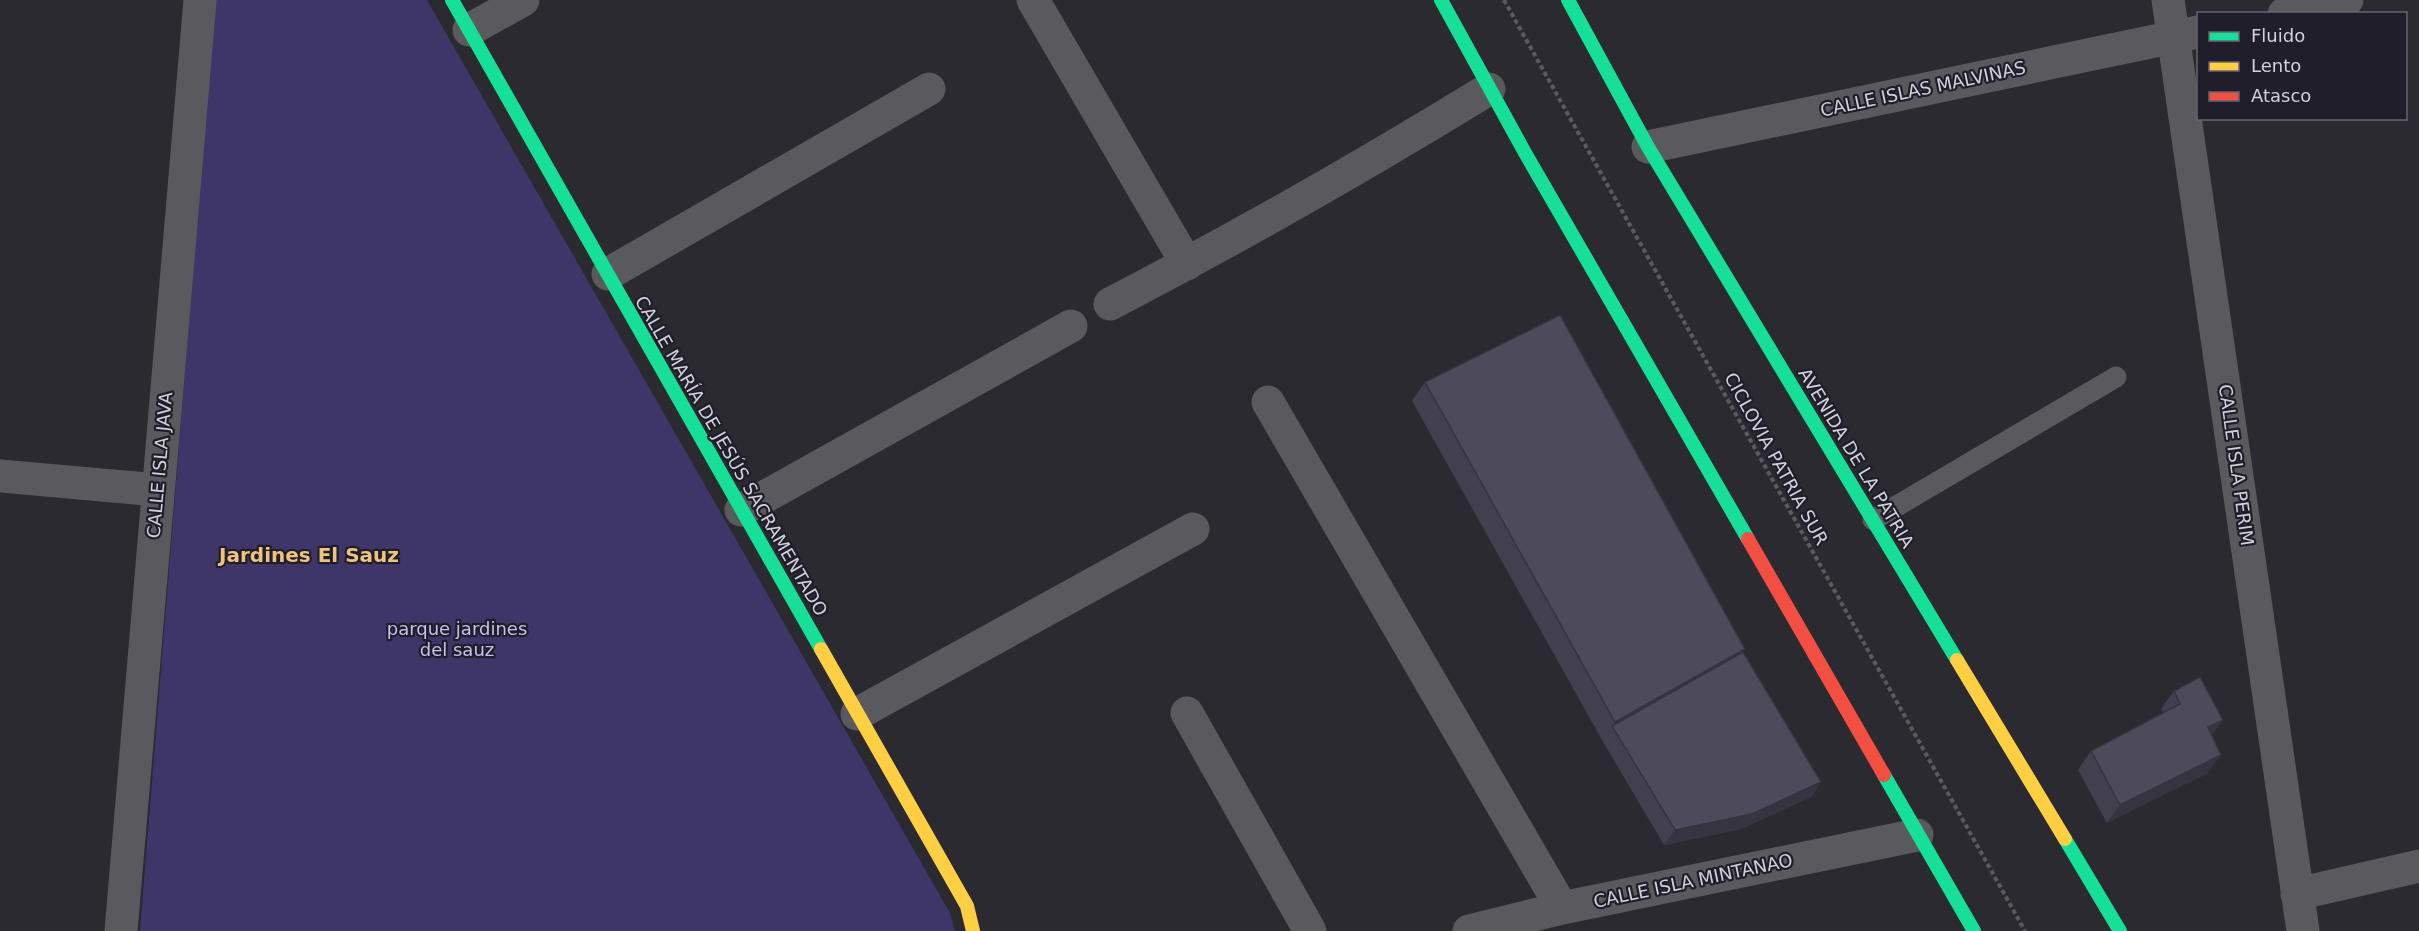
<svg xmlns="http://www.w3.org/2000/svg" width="2419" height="931" font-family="'DejaVu Sans',sans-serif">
	<rect width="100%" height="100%" fill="#2b2a31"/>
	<path fill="#3e3668" d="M215,0H427L950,913L955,931H140Z"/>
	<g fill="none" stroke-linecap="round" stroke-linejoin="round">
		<path stroke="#5b5a5e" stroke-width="4" stroke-dasharray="4.5 3" stroke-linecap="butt" d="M1504,0L2025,931"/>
		<path stroke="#5a595d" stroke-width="21" d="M1873,520L2116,377"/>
		<path stroke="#5a595d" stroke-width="33" d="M1033,0L1187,264
			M2168,0L2303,931
			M2284,14L2347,0
			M469,30L523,0
			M1648,147L2198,32
			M608,274L929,89
			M1110,304C1239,237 1365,165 1489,89
			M1268,402L1562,908
			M0,476L158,490
			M741,510L1071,326
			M1187,713L1310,931
			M857,714L1193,529
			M2297,894L2419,866
			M121,931L200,0
			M1469,931L1562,908L1917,835"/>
		<path stroke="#16e098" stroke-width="14" d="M452,0L821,649
			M1441,0L1524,151L1748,539
			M1568,0L1648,147L1957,660
			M1884,775L1974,931
			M2065,839L2120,931"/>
		<path stroke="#ffcf43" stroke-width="14" d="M821,649L967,906L973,931
			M1957,660L2065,839"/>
		<path stroke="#f24e42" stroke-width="14" d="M1748,539L1884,775"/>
	</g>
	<path fill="#42404f" d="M1425,382L1745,649L1743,652L1821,782L1811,797L1741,829L1664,845L1602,740L1412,401Z
		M2174,691L2212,736L2208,773L2107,823L2078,770L2091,751L2163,713L2161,709Z"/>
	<path fill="#363440" d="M1745,649L1733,667L1612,726L1602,740L1615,722Z
		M2223,720L2210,738L2208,727Z
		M2221,755L2208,773L2107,823L2120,805Z
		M1821,782L1811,797L1741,829L1664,845L1675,830Z"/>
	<path fill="#4d4a5c" stroke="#363440" stroke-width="1.5" d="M1560,315L1745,649L1615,722L1425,382Z
		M1743,652L1821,782L1752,814L1675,830L1612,726Z
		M2200,677L2223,720L2208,727L2221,755L2120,805L2091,751L2180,704L2174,691Z"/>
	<g text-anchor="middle" stroke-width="4.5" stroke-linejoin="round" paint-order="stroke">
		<g font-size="18" fill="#d1d1d9" stroke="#1f1e2a">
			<text transform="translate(1923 89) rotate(-12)" y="6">CALLE ISLAS MALVINAS</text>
			<text transform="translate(731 456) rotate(60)" y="6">CALLE MARÍA DE JESÚS SACRAMENTADO</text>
			<text transform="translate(1856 458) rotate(59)" y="6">AVENIDA DE LA PATRIA</text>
			<text transform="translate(1776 459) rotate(61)" y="6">CICLOVIA PATRIA SUR</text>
			<text transform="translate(160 465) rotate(-85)" y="6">CALLE ISLA JAVA</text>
			<text transform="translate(2236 465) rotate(82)" y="6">CALLE ISLA PERIM</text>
			<text transform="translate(1693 881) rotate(-12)" y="6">CALLE ISLA MINTANAO</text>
		</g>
		<g font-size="18" fill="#c4c1ee" stroke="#1f1e2a">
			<text x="457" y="635">parque jardines<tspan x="457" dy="21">del sauz</tspan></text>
		</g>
		<g font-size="20" font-weight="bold" fill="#eec37e" stroke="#1f1e2a">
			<text x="309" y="562">Jardines El Sauz</text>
		</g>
	</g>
	<rect x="2197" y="12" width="210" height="108" fill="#1f1e2a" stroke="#666670" stroke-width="1.5"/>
	<rect x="2209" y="32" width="30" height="9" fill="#16e098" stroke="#666670" stroke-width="1.5"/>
	<text x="2251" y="42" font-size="18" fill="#d1d1d9">Fluido</text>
	<rect x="2209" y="62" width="30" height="9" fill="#ffcf43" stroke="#666670" stroke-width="1.5"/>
	<text x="2251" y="72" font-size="18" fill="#d1d1d9">Lento</text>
	<rect x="2209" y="92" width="30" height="9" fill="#f24e42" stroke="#666670" stroke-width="1.5"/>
	<text x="2251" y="102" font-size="18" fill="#d1d1d9">Atasco</text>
</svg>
